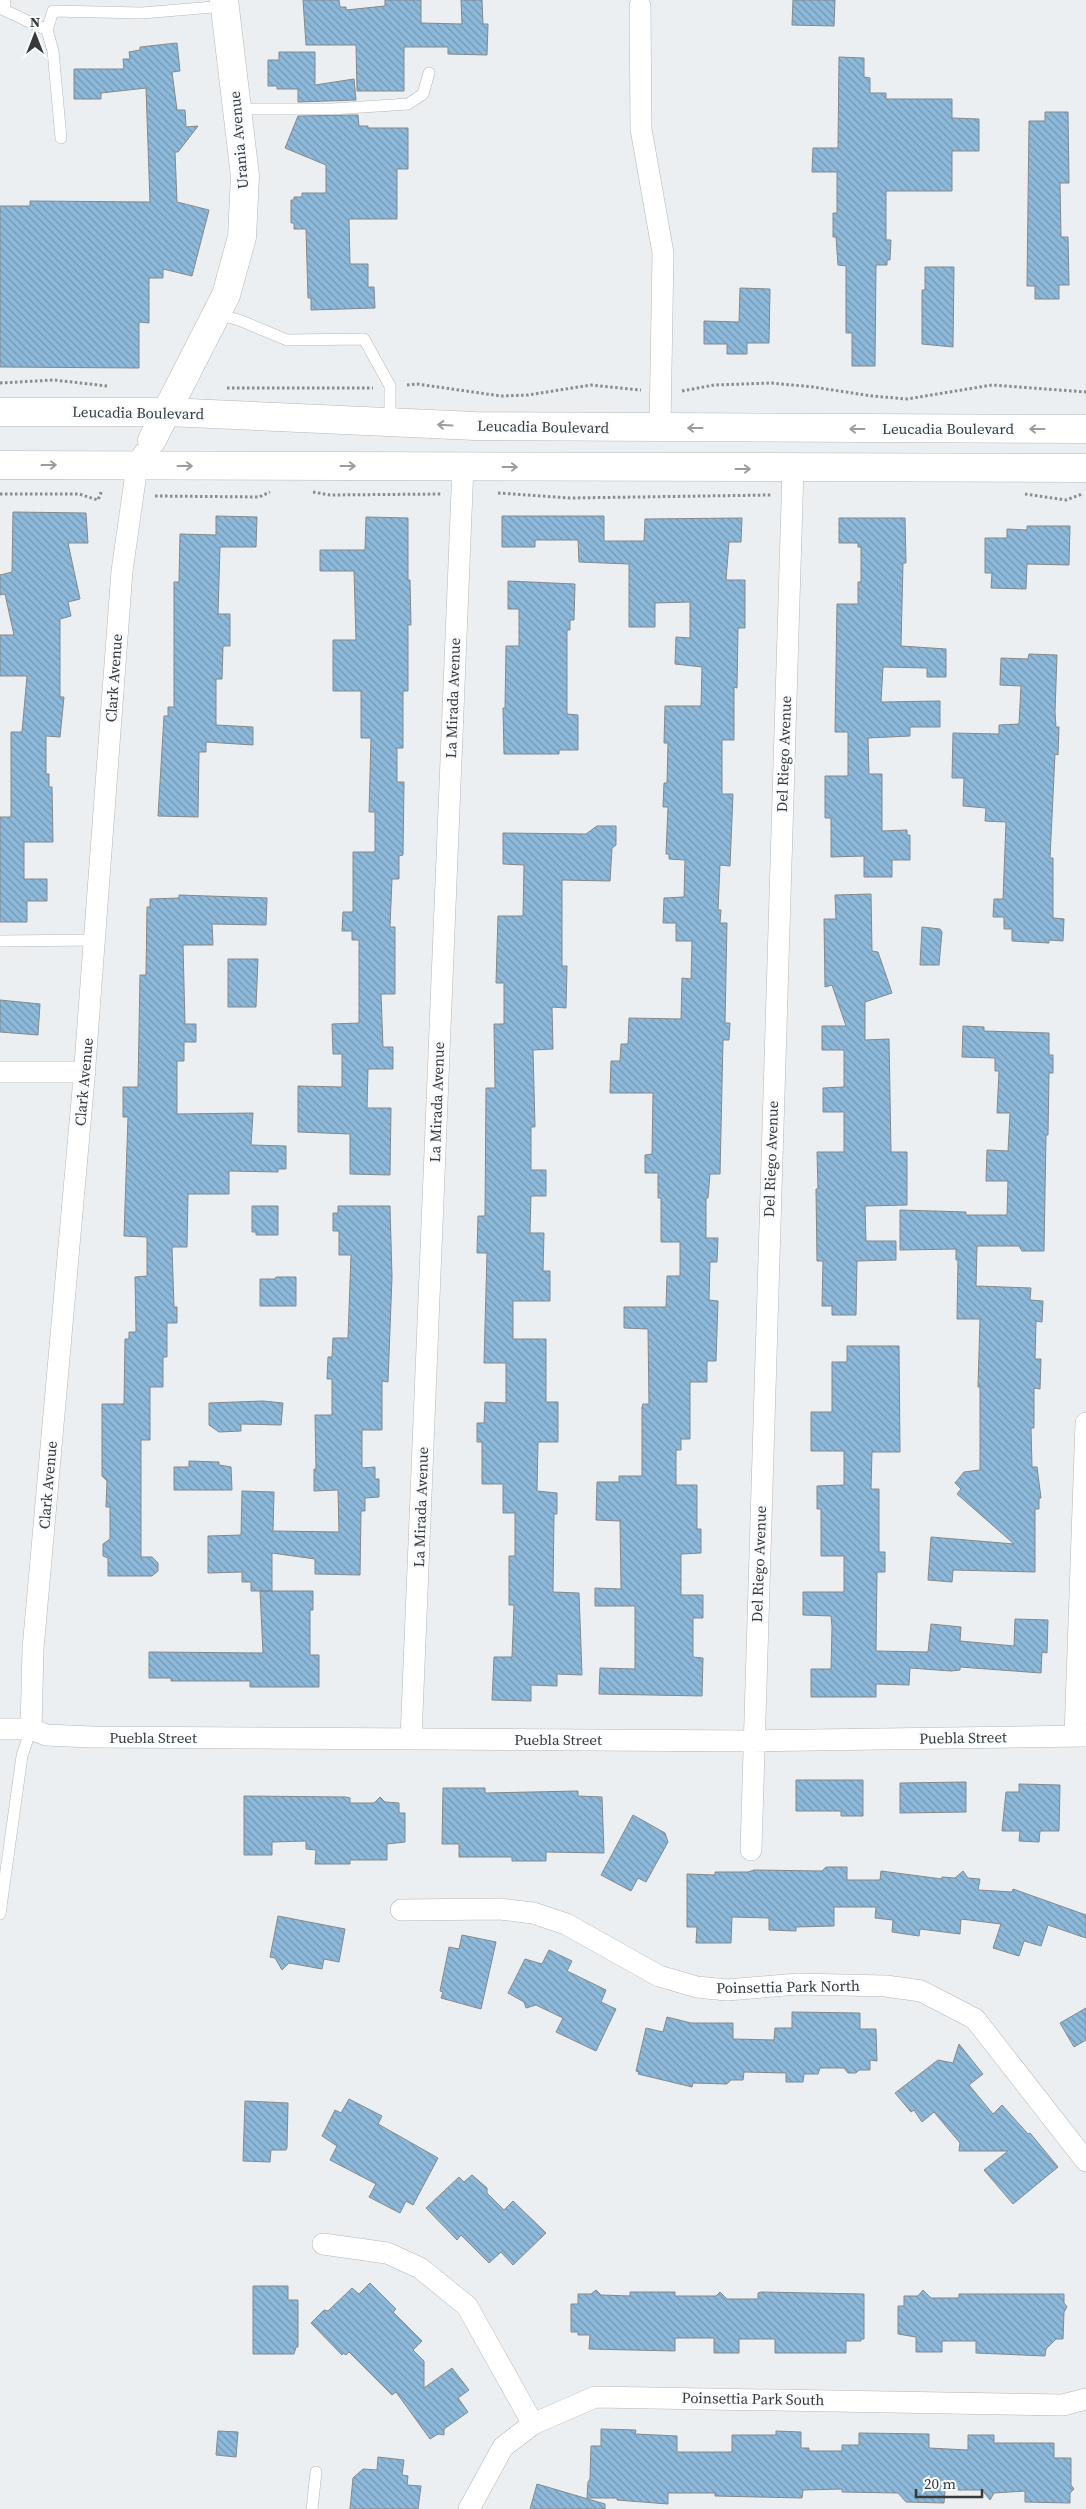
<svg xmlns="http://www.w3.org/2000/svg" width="1086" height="2509" font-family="'Source Serif 4',serif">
	<defs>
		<pattern id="building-back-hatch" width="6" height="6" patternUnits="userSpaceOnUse" patternTransform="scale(1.25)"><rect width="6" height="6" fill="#8db9da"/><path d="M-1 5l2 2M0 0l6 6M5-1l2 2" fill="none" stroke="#7497b2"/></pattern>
	</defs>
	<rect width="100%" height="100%" fill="#ebeff1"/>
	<path fill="url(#building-back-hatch)" stroke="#86898b" d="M303,0H339L340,7H346V10L385,6V0H421V23L462,24L461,0H482L483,24H488L487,55L448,54V47H404V91H357L356,45H306Z
		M793,0H835L834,26L792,25Z
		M177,43L180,71L172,72L177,110H185L186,127L198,126L178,152H175L177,202L209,210L192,276L163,269V278H149V323L139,322V368L0,367V206H30V201L150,202L146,88L101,93V99H74V69H124L123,59H130L129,52L140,50V47Z
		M279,52H315V85L354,79L356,100L298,102V89H277V86H268V60H279Z
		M839,57L864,58V77L870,78V93H886V99H952V118L979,119V151H952V191H886V240H891L890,260H887V265H876L875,366H852V333H846V266L838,265L836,237H833V213H837V172H812L813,148H838Z
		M1045,112H1068L1069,183H1060L1061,237H1068L1069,285H1059V299H1035V286H1027L1029,121H1045Z
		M358,115L359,126H368V128H408V169H397V219H349L350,264H368V287H374L375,308L311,310V298H308L306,229H294V223H291V200H294V197H302V193H326V165L285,148L298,116Z
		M925,267H954L953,347L922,344V290H925Z
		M740,288L770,289L769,343H747V354H727V344H704V321L739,322Z
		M13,512L86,513L88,543H68L80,599L68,602L71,616L60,619V697H64L60,737L46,736V774H49V787H52L53,842H24V879H47V901H27V922H0V817H11V732H22L27,676H0V635H14L5,594L0,595V575L12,572Z
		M216,516L257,517L256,547H220L218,614H230V646H223L222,679H216V725L253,727V745L206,742V752H199L198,817L158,816L164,716H168V707H174V582H179L180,534L216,535Z
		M502,516H604V541H644L645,519L742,518L741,542H729L726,580H745V628H738L737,688L734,687V740H722V794H733L730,866L720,865L718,910H721L720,923H727L725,1023H730L729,1040H723L720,1174H710L708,1198H706V1238H718L717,1262H710L709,1300L718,1301L716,1361H707V1382H690V1439H681V1450H676V1485H697V1529H701V1553L681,1554V1595H703V1618H693V1657L703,1658L702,1696L599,1694L600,1668L635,1669V1606H595V1588L621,1589L620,1521L596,1520L597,1482H619V1476H642V1407L643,1404H649L648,1329L624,1328V1307H666L667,1276H680V1242H661V1198H658V1173H645V1155L652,1154L653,1093H610L611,1061H620L621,1044H628L629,1018L681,1019L682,978L691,979L692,941H676V923H663L664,898L684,897L685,860L669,859V854H666L668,807H663L664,783H667L668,743H664L665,706H701L702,667L675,664L676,637L690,638V602L655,603V627H629V564L579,562L578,540H535V547H502Z
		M366,517L408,518V580H410L411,625H408V691H403V748H397V782H404L403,855L399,856V879H392L390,927H395V994H381L383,1047H393V1069H368L367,1108H391L390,1175L350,1174V1134L298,1132V1086L342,1087V1054H333L332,1024L359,1023V940H352V931H342L343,912H353V852H375V812H369L371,738H361V691H333V640H356L354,571H320V550H365Z
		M839,518H905L906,563H903L901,646L946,649V677H927V668L883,667L881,702L940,701V727H910V736L868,738L869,774H882V831L907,830V835H910V860H892V877H864V856L831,857V818H825V776H848V732H835L837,604H858V582H861V547H858V543H839Z
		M1027,526H1070L1069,565L1027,564L1026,589L991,588L992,573H985V538H1007V529L1027,530Z
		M508,581L575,584L574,620H570V630H567V714L578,715V750H559V754H504L503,708H505L506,646H519V609H508Z
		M1029,654L1057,655L1055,712L1056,727H1059L1058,755L1055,754L1050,858H1053V918L1064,919L1063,941L1049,940V943L1012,941V929H1004V917H993L994,899H1003L1006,822L985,821L986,808L963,806L964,778H952L953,733L999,734V725L1019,724L1021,686L1000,685L1001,658L1028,659Z
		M597,826H616V845L612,848L610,881L562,880V966H567L566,1008L552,1007L553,1049L533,1050L535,1127H531V1170H546V1196H531L530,1233H544L543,1271H550V1301H513V1339H546V1402H558V1442H538L537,1491L557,1493V1514H554L553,1592L579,1593L582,1675L557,1674V1686L531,1685V1701L492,1700L494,1657H512L514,1605H509V1556H515V1513H503V1484H482V1442H477V1423H484L485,1402L506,1403V1363H484L487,1253H477L478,1216H485L486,1088H495L494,1024H504V983H496L498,916H523L524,865L503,864V833L586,834Z
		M871,894L872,951L878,952L892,993L865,1002V1040L889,1039L891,1152H907V1205L865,1206L866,1241H896V1260L857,1261L856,1315H832V1306H822L823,1261H817L816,1189H818L817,1152H844V1112H823V1088L844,1087V1050H822V1026H846L832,985L825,987L824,919H836L835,895Z
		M179,895L267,898L266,925L212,924L213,945H183L185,1024H196V1042H184V1061H177V1114L253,1113L251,1145L286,1146V1169H278V1172L229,1171V1194H188L187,1247H172L174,1307H177V1323H167V1357H163V1387H150V1440H141V1557H152L158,1563V1571L152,1576H108V1558L103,1556V1544L110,1539V1507H106L107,1481L102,1476V1404H124L125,1339H129V1332H136L135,1277L147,1276V1237L124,1236L128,1117H123V1087H138L140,975H146L147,907H150V899L179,898Z
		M922,927L940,929L942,932L939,965H920Z
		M228,959H258L256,1007H228Z
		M0,1000L40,1004L38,1035L0,1032Z
		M963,1026L984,1027V1031L1049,1033V1055H1053V1073H1049L1048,1135H1046L1044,1251H1022L1019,1246H977L976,1286L1031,1288L1030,1300L1043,1301L1042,1322L1036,1321L1035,1359H1041L1040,1389L1034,1388V1428H1031L1032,1467H1037L1041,1498H1039V1509H1035V1572L953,1570L952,1582L928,1580L931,1537L1014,1544L957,1494L961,1489L955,1483L964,1472L980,1470V1387H978L980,1319H957L958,1260H956V1249L900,1250V1210L966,1212V1215H1007L1008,1181H986L987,1150L1008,1151L1010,1113H997L999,1071H995V1058L962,1057Z
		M252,1206H278V1235H256V1232H252Z
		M338,1206H390L392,1277L388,1382L382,1381V1430H362V1468L375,1467V1479H379V1497L365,1498V1511H361L360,1575L315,1574V1559L272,1553V1591H251V1582H242V1572L208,1573V1536L241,1535L242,1491L274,1492L273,1531L339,1532L338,1490L314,1491V1469H316L315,1415H332V1379H327L328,1357H332L333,1338H348L351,1255H339V1231H333V1213H338Z
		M276,1277H296V1306H260V1279H275Z
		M847,1346H899L900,1452H872L871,1489H879V1552H885V1572H877L876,1651L928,1652L931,1624L961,1627L960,1641L1014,1646L1015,1619L1048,1620L1047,1653L1042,1652L1041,1673L960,1667V1670L951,1671L910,1668L909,1685L876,1684V1697H811V1669H831L832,1627L831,1616L803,1615V1592H844V1556H821V1509H817V1486L844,1485V1451H811V1412H832V1362H847Z
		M263,1401L283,1403L281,1425L241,1424V1431L219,1432L209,1425V1403Z
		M189,1461L219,1462V1465L231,1467L232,1490H174V1467H189Z
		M260,1591H313V1610H310V1655H319V1687H250V1681H171V1678H149V1652L263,1653Z
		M796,1780H863V1816H841V1811H796Z
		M966,1782V1812L900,1813V1783Z
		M1019,1784L1060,1785L1059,1831H1040L1039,1842L1019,1841L1020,1831H1002L1006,1792H1019Z
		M443,1788H485V1793L578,1791V1796L602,1797L604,1853L546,1852V1861H512V1857H459V1844H442Z
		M244,1796L346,1797L350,1798V1803H374L380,1797L385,1802L399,1803V1813H405V1842L387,1844V1860H350V1864H315L316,1850L306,1849V1841L272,1842V1855H244Z
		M633,1815L665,1833L668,1842L646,1882L638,1878L631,1891L601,1875Z
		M826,1867H847V1880H880L881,1871L942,1879V1877L955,1878L963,1871L968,1878L980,1879L978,1890L1012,1892L1013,1889L1086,1915V1938L1048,1925L1041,1946L1024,1941L1019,1956L993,1948L1001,1924L961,1919L960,1934L920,1929L919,1936L892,1932L893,1920L875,1918L876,1907H834V1926L796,1927V1931L769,1930V1918L732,1917L731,1943H696L697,1927H687V1874L715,1875V1872H748L754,1870L822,1871Z
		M278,1916L345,1929L339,1962L324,1959L322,1969L289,1963L282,1970L275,1958L270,1957Z
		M462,1935L496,1942L481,2009L441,1998L443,1992L440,1991L449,1947L459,1949Z
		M549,1950L572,1961L567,1971L606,1990L601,2002L616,2009L596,2051L556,2032L563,2018L536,2005L526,2008L524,2002L508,1993L525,1959L542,1964Z
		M1086,2008V2040L1074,2047L1060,2023Z
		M792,2012L860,2013V2029H876L877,2061L870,2060V2070H859L856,2073H848L844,2068H820L818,2074H804L803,2082H786V2073L744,2072L743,2080H731L727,2084L693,2083L692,2087L638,2074L639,2072L636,2071L646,2028L663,2032L667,2017L691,2023H733V2039L774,2040L775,2028H792Z
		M959,2044L983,2074L969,2085L993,2114L1002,2105L1028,2134L1030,2133L1058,2167L1013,2204L984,2170L1008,2151H959L960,2143L934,2112L922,2122L914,2110L911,2112L895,2093L938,2060L953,2063Z
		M349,2099L382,2116L378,2124L438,2158L413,2205L406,2201L400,2213L369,2197L376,2184L330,2160L337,2146L322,2136L335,2110L341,2113Z
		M245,2101L288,2103L287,2148L286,2150H271L270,2162L243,2161Z
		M472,2175L487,2188V2193L504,2210L513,2201L546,2233L513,2265L501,2252L489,2263L461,2235L457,2240L426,2208L459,2177L464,2182Z
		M370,2283L396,2309L393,2312L422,2341L413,2350L424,2361V2388L452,2368L469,2390L458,2398L468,2412L444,2429V2435L438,2434L430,2439L396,2392L392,2395L349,2352L346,2355L343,2353L342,2355L311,2323L324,2310L328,2311L352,2288L359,2294Z
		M253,2286H288V2300H298V2347H296L294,2354H253Z
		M596,2290L601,2295L630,2296V2292H675V2296H716L720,2292L727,2299H758V2293L761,2292L864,2294V2339H861V2341H846V2353H775V2339H739V2353H714V2338H675V2351L589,2349L590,2335H578V2332H571V2304H578V2294H591Z
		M923,2290L931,2298H959V2294H1064V2303L1067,2307L1064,2312L1063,2339H1056L1046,2349L1045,2356L976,2353V2341H942V2352H916V2337L898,2334V2306H904V2296H918Z
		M601,2429L636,2430L635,2434L677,2436V2452H732V2435H776V2431L801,2432V2448H809V2451H842V2445H859V2433L929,2434V2448L968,2450V2435H994V2443H1054V2458H1071V2485L1074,2489L1070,2493V2503L1025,2502V2491L994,2493L990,2500L982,2490H945L944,2503L906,2502L898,2493L842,2492V2489L803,2490L802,2498L715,2496V2493H668V2504L617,2500V2498H587L588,2482L590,2479L591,2446H601Z
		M218,2431L238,2432L236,2457L216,2455Z
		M378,2457L404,2460L402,2475L408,2476L407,2485L421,2486L418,2509H350L353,2478L363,2469L377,2470Z
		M537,2484L605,2504V2509H530Z"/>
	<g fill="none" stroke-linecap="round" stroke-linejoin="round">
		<defs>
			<path id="lane" d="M5,0L4,10L47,30
				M237,109H332L408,104L423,94L429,73
				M61,138L53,51L47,30L53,11L142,13L225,6
				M217,314L239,320L287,340L364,339L390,386V422
				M0,941L95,940
				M0,1914L22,1756L31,1729
				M312,2509L316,2472"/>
			<path id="street" d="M640,6L641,129L663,253L660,428
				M0,1072H85
				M0,1729H31L46,1735L92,1737L753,1741L1086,1736
				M31,1729L33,1649L84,1078L122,571L137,466L144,453
				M1075,1736L1086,1423
				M411,1739L463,466
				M751,1850L793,469
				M401,1910L500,1909L533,1913L566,1924L659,1976L697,1987L727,1990L798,1984L886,1986L921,1991L975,2019L1086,2161
				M323,2244L387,2253L420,2268L467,2306L533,2424
				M469,2509L503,2447L533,2424L595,2397L1063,2405L1086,2399"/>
			<path id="secondary" d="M152,440L226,295L242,237L245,176L224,0"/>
			<path id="primary" d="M0,412H167L475,426L1086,429
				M0,465L1086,468"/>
		</defs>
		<use href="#lane" stroke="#b4b7ba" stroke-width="12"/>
		<use href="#street" stroke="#b4b7ba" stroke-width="22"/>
		<use href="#secondary" stroke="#b4b7ba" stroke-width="29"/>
		<use href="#primary" stroke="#b4b7ba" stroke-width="29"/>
		<path stroke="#8a8d8e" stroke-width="3" stroke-dasharray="2.5 2.5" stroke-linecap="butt" d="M0,383L54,380L107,386
			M407,385L417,384L501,396L528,395L591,385L641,390
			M227,388H373
			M682,391L714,385L772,383L813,387L872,396L907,399L992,385L1086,392
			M313,492L330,495L442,494
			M498,493L570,498L771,495
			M0,494H79L98,500L102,490
			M1025,494L1066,500L1082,494
			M155,496L259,497L270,492"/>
		<use href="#lane" stroke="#fff" stroke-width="11"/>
		<use href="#street" stroke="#fff" stroke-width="21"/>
		<use href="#secondary" stroke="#fff" stroke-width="28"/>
		<use href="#primary" stroke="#fff" stroke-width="28"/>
	</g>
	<defs><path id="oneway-shaft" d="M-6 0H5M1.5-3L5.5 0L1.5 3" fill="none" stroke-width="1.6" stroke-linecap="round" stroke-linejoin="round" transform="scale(1.25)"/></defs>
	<g stroke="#9b9c9c">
		<use href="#oneway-shaft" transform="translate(445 425) rotate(-177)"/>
		<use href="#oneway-shaft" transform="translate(695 428) rotate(-180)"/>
		<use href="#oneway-shaft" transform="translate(857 429) rotate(180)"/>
		<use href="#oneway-shaft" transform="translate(1037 429) rotate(180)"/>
		<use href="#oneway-shaft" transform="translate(49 465)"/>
		<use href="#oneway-shaft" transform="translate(185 466)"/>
		<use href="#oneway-shaft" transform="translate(348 466)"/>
		<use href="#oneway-shaft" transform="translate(510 467)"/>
		<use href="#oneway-shaft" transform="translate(743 469)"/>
	</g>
	<g text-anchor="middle" stroke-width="5" stroke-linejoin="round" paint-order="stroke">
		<g font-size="15" fill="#37393a" stroke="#f8fcff">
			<text transform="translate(239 140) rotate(-95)" y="5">Urania Avenue</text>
			<text transform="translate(138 413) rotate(1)" y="5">Leucadia Boulevard</text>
			<text transform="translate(543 427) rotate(1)" y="5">Leucadia Boulevard</text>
			<text x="948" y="434">Leucadia Boulevard</text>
			<text transform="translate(114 678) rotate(-86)" y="5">Clark Avenue</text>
			<text transform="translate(453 698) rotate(-88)" y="5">La Mirada Avenue</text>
			<text transform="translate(784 754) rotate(-88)" y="5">Del Riego Avenue</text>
			<text transform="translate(84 1082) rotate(-85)" y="5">Clark Avenue</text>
			<text transform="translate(437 1102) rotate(-88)" y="5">La Mirada Avenue</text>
			<text transform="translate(771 1159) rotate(-88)" y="5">Del Riego Avenue</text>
			<text transform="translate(48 1485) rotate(-85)" y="5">Clark Avenue</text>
			<text transform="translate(421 1507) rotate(-88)" y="5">La Mirada Avenue</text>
			<text transform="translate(759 1564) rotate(-88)" y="5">Del Riego Avenue</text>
			<text x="153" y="1743">Puebla Street</text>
			<text transform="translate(963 1738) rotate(-1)" y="5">Puebla Street</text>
			<text x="558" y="1745">Puebla Street</text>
			<text transform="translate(788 1987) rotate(-1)" y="5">Poinsettia Park North</text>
			<text transform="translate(753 2399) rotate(1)" y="5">Poinsettia Park South</text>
		</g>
	</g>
	<g transform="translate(35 35)" stroke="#f8fcff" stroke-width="4" paint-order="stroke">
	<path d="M0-4L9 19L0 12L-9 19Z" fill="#37393a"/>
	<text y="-8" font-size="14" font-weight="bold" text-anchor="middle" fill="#37393a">N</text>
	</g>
	<path d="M916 2489v8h66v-8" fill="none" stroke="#37393a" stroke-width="2.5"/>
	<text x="924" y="2489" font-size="15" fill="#37393a" stroke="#f8fcff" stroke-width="4" paint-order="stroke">20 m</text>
</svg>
